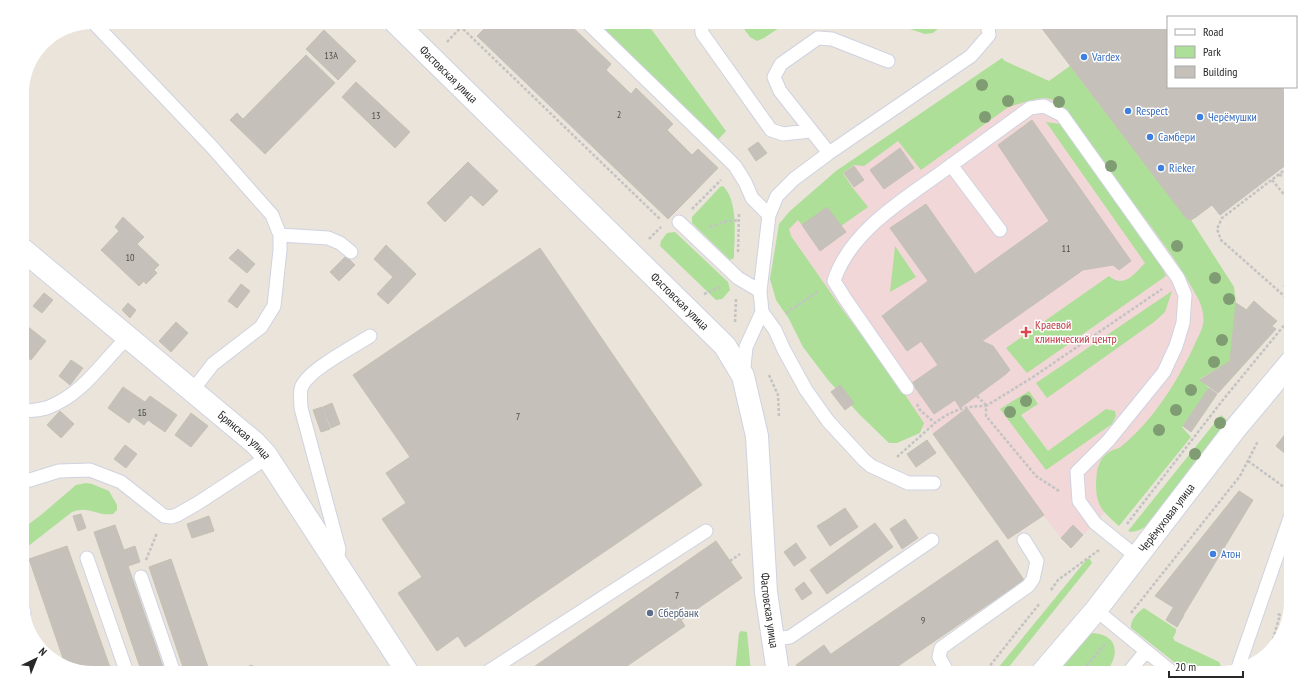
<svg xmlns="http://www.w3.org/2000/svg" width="1313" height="695" font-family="'PT Sans Narrow',sans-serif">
	<rect width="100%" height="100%" fill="#eae4da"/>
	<path fill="#f1d7d7" d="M1005,61L1049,81L1070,66L1186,218L1191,220L1234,287L1236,303L1230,361L1200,380L1137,478L1071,548L1061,538L1044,516L1008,539L933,434L931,428L891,432L782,243L788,220L829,182Z"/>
	<path fill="#addf98" d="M594,22H646L726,131L715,143Z
		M739,22H788L764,38L757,41L750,37Z
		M889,22H939L940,27L933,33L925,34Z
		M1002,58L1005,61L1049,81L1070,66L1186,218L1191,220L1234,287L1236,303L1230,361L1200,379L1209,388L1182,427L1191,437L1119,526C1102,511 1096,506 1096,483C1097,477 1096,470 1099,465C1101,458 1106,453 1113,450C1115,449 1117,449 1119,448C1124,445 1130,438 1135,434C1160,409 1180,376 1195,344C1197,338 1202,331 1203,324C1205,315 1201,303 1196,295C1172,250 1139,212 1109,171C1098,155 1069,108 1053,100C1042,94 1019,104 1007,108L921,170L898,141L864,166L854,165L843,173L852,187L868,207L841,226L827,207L802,225L798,220L789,229L791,236L842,309L895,380L924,423L920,433L897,443H889L860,415L828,380L803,347L789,319L776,300L770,279L779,224L790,211L836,171Z
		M1046,122L1060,124L1156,255L1166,276L1027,373L1006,348L1109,276C1124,289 1134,274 1145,263Z
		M723,186C739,202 734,237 734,258L730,260L692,223V217L720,187Z
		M675,232L728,282L730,290L722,299L716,300L660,246L661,241L667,233Z
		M895,246L916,277L890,292Z
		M1291,279V296L1283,286Z
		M1172,291L1165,312L1154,322L1047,398L1036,383Z
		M1029,391L1038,404L1021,415L1048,451L1106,409L1115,411L1116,416L1112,424L1046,470L1000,409Z
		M1221,415L1229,422L1145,527C1140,530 1134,533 1128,531Z
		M86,483L92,484L109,491L117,505V510L113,514C97,516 88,505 72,512L22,551V529L41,515L76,485Z
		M1087,559H1090L1092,563L1004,673H994Z
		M1144,608L1176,629V632L1173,638L1175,641L1219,662L1222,668L1220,673H1188L1131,628C1130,620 1138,612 1144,608Z
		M741,631L747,632L751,673H735L739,633Z
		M1093,633C1119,635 1120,656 1105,673H1053L1083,637Z"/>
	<path fill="#c5c1ba" stroke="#c5c0b4" d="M491,22H558L561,25L563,22H567L611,64L606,70L631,94L636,88L673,124L667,130L692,155L698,149L718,168L681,206L666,193L661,198L625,163L630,158L600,130L596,135L564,104L569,100L537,69L533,74L499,41L504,35Z
		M491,22L504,35L499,41L533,74L537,69L569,100L564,104L596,135L600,130L630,158L625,163L661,198L666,193L681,206L668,219L477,36Z
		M1037,22H1168V87H1290L1291,145L1196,217L1191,220L1186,218Z
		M324,30L356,61L338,80L306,49Z
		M306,55L335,83L265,154L230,120L237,113L243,119Z
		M356,82L410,132L395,148L342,97Z
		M1032,120L1131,261L1119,270L1113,265L1083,270L982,341L964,312L907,351L882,316L928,281L890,228L926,204L975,274L1049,221L998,145Z
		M758,142L767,153L756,161L748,149Z
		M1291,145V161L1220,215L1212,205Z
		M900,148L914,168L884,189L870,170Z
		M468,162L498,191L483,206L471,195L445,222L427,203Z
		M854,166L864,180L854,187L844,173Z
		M827,207L846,232L820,251L802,225Z
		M123,217L144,237L137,244L159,265L154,270L157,273L146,284L144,281L139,286L101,250L119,231L115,227Z
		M386,245L416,274L388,304L377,294L393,277L374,259Z
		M540,248L702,485L465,647L458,636L437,651L398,593L422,577L382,519L406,503L386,473L410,457L353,375Z
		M238,249L255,264L247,273L229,258Z
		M346,256L355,265L339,281L330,272Z
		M241,284L250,291L237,308L228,301Z
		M44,293L53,300L42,313L33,306Z
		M1254,301L1265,311L1259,318L1247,309Z
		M128,303L136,310L130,318L122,310Z
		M1236,303L1276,329L1218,393L1200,380L1230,361Z
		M1265,311L1277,321L1272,326L1259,318Z
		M964,312L982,341L993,346L1010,370L1006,374L960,408L955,400L934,414L912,383L938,365L921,341Z
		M22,322L46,341L31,360L22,353Z
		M176,322L188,333L171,352L159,341Z
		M71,360L83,368L70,385L59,376Z
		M840,385L854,403L845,410L831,392Z
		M123,387L145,402L150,396L177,415L165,432L148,420L144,425L133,417L129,423L108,408Z
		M1209,388L1217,394L1191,432L1183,426Z
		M332,403L340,424L331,428L323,407Z
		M322,407L330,429L321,432L313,410Z
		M967,408L1044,515L1008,539L933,434Z
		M60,411L74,424L61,438L47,425Z
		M191,413L208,426L191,447L175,435Z
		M1289,429L1291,431V452L1288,456L1276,446Z
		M927,440L936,453L916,467L907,454Z
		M125,445L137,454L126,468L114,459Z
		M1239,491L1253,500L1184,614L1155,596Z
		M845,508L858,527L840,539L827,520Z
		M81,514L86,528L78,531L73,516Z
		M209,516L214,531L192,538L187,524Z
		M905,519L918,538L902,549L890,529Z
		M827,520L840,539L830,546L817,526Z
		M875,523L893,547L827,594L810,570Z
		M115,525L124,550L135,546L140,562L128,566L165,673H142L94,532Z
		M1073,525L1083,535L1071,548L1061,538Z
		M997,540L1024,580L888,673H844L831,654Z
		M716,541L742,578L681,620L685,626L617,673H525Z
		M796,543L806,558L794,566L784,552Z
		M67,546L112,673H93L66,667L29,559Z
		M171,559L210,673H185L149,567Z
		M804,582L812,593L802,600L795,589Z
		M1173,608L1184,615L1177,627L1166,620Z
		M824,645L844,673H801L796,665Z
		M252,665L255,673H230Z"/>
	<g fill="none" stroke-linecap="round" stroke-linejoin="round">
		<defs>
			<path id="service" d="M93,22L212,147L256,197L272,215L280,235V250L274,306L261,327L213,364L192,391
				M587,22L725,156L735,166L745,182L752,198L769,215L760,291L762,312L746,347L743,376
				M701,22L702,33L771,130L783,134L810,131
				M829,153L780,91L774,77L781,64L818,38L832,39L888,61
				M951,165L1000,230
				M769,215L777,196L794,179L829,153L971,56L989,35L987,22
				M679,222L738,278L760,291
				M280,235L328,238L340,243L351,252
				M762,312L775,330L784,350L806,390L828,421L864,460L871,466L908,483H934
				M907,388L846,300L834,281C849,233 900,202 939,174C969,152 1000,130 1030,108L1044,106L1062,115L1178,278L1185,295L1183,323L1176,346L1164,372L1108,441L1077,472L1079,501L1095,523L1137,557
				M27,411C34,410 42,410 49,407C83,394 102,362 127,338
				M22,480H30L59,471L90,470L121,482L164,516L171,517L177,515L198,503L268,457
				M87,558L127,673
				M337,562L339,549L301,408C301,401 299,392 302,386C310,369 353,347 370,336
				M141,577L174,673
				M22,607L24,612
				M1096,610L1173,673
				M773,639L790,637L932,540
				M1238,668L1291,515
				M486,673L706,531
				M948,673L939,657L941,648L1028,586L1033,579L1037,561L1024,540
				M1128,673L1146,651"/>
			<g id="minor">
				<path id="s1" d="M22,249L255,443L266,455L408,673"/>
			</g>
			<g id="secondary">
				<path id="s2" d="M395,22L725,346L743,376L757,436L766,592L778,673"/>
				<path id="s3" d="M1042,673L1096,610L1235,429L1291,362"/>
			</g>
		</defs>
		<use href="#service" stroke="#cfd2e1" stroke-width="15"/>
		<use href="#minor" stroke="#cfd2e1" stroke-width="24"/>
		<use href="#secondary" stroke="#cfd2e1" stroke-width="24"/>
		<path stroke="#c3c3c3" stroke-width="2.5" stroke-dasharray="3 2" stroke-linecap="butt" d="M466,22L461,27L661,220
			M447,42L461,27L459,22
			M1291,165L1222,218L1217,229L1221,240L1291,302
			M1279,175L1291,177
			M1272,180L1291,203
			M692,209L721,180
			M710,227L724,222L739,220
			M649,239L661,227
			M738,252L739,213
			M704,294L720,287
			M786,313L819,291
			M735,322L736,299
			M769,375L778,395L779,418
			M977,396L986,405
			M917,404L920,410L935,423C952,410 965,406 986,406
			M897,457L935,423
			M1248,461L1291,492
			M1059,491L1036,476L986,416V406L1033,377L1162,289
			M1127,524L1222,401L1291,317
			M146,560L157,533
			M730,561L740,554
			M1051,590L1058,580L1099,550
			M1131,613L1240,476L1258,441
			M1270,649L1280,615L1276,613
			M984,673L1040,603
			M1080,673L1106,643"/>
		<use href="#service" stroke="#fff" stroke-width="13"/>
		<use href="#minor" stroke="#fff" stroke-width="22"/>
		<use href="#secondary" stroke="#fff" stroke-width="22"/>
	</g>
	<g fill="#7f9c72">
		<circle cx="982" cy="85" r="6"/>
		<circle cx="1008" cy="101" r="6"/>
		<circle cx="1059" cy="102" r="6"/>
		<circle cx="985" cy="117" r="6"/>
		<circle cx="1111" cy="166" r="6"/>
		<circle cx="1177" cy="246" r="6"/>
		<circle cx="1215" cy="278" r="6"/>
		<circle cx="1229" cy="299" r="6"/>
		<circle cx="1222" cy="340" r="6"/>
		<circle cx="1214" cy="362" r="6"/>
		<circle cx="1191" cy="390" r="6"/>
		<circle cx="1026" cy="401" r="6"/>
		<circle cx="1176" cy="410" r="6"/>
		<circle cx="1010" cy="412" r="6"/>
		<circle cx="1220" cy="423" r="6"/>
		<circle cx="1159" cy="430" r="6"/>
		<circle cx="1195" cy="454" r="6"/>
	</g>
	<g fill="#3f7fe0" stroke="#fff" stroke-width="1.5">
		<circle cx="1084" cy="57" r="4"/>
		<circle cx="1128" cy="111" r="4"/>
		<circle cx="1200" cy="117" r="4"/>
		<circle cx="1150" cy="137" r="4"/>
		<circle cx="1161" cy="168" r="4"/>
		<circle cx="1213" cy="554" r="4"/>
	</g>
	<path fill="#e0444e" stroke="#fff" stroke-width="1.5" d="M1024 326h4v4h4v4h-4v4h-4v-4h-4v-4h4z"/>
	<circle fill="#5c6f8a" stroke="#fff" stroke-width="1.5" cx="650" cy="613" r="4"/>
	<g text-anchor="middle" stroke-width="3" stroke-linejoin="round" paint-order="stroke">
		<g font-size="10" fill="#4f4e4c">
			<text x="331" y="59">13А</text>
			<text x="619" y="118">2</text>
			<text x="376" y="119">13</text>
			<text x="1066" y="252">11</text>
			<text x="130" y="261">10</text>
			<text x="142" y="416">1Б</text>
			<text x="518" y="420">7</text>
			<text x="677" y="599">7</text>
			<text x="923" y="624">9</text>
		</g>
		<g font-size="12" fill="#366cbe" stroke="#fff" text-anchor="start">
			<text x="1092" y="61">Vardex</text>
			<text x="1136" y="115">Respect</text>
			<text x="1208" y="121">Черёмушки</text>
			<text x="1158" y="141">Самбери</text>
			<text x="1169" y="172">Rieker</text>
			<text x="1221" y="558">Атон</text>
		</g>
		<g font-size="12" fill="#282828" stroke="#fff">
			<text dy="4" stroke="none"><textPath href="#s2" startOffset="75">Фастовская улица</textPath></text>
			<text dy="4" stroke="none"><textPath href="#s2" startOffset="399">Фастовская улица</textPath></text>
			<text dy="4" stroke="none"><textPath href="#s1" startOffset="290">Брянская улица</textPath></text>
			<text dy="4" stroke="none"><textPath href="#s3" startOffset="199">Черёмуховая улица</textPath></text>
			<text dy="4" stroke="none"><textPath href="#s2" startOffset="734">Фастовская улица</textPath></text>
		</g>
		<g font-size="12" fill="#be3a42" stroke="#fff" text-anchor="start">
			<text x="1035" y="329">Краевой<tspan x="1035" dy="14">клинический центр</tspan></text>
		</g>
		<g font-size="12" fill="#4e5e75" stroke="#fff" text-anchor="start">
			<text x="658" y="617">Сбербанк</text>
		</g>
	</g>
	<path d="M0 0H1313V695H0ZM93 29H1220A64 64 0 0 1 1284 93V602A64 64 0 0 1 1220 666H93A64 64 0 0 1 29 602V93A64 64 0 0 1 93 29Z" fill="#fff" fill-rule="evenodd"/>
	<rect x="1167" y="16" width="130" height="72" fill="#ffffff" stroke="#a9a9a9"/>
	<rect x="1175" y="29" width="20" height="6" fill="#ffffff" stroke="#a9a9a9"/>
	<text x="1203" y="36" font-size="12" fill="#282828">Road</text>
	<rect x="1175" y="46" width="20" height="12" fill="#addf98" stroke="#a9a9a9"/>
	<text x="1203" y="56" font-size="12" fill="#282828">Park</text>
	<rect x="1175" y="66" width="20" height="12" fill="#c5c1ba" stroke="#a9a9a9"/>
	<text x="1203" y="76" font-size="12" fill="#282828">Building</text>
	<g transform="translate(36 659) rotate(43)" stroke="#ffffff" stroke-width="3" paint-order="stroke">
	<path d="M0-3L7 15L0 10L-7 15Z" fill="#282828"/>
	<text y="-6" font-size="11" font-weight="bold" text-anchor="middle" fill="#282828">N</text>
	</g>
	<path d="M1169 671v6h74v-6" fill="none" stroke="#282828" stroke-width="2"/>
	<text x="1175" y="671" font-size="12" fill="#282828" stroke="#ffffff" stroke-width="3" paint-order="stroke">20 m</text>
</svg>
